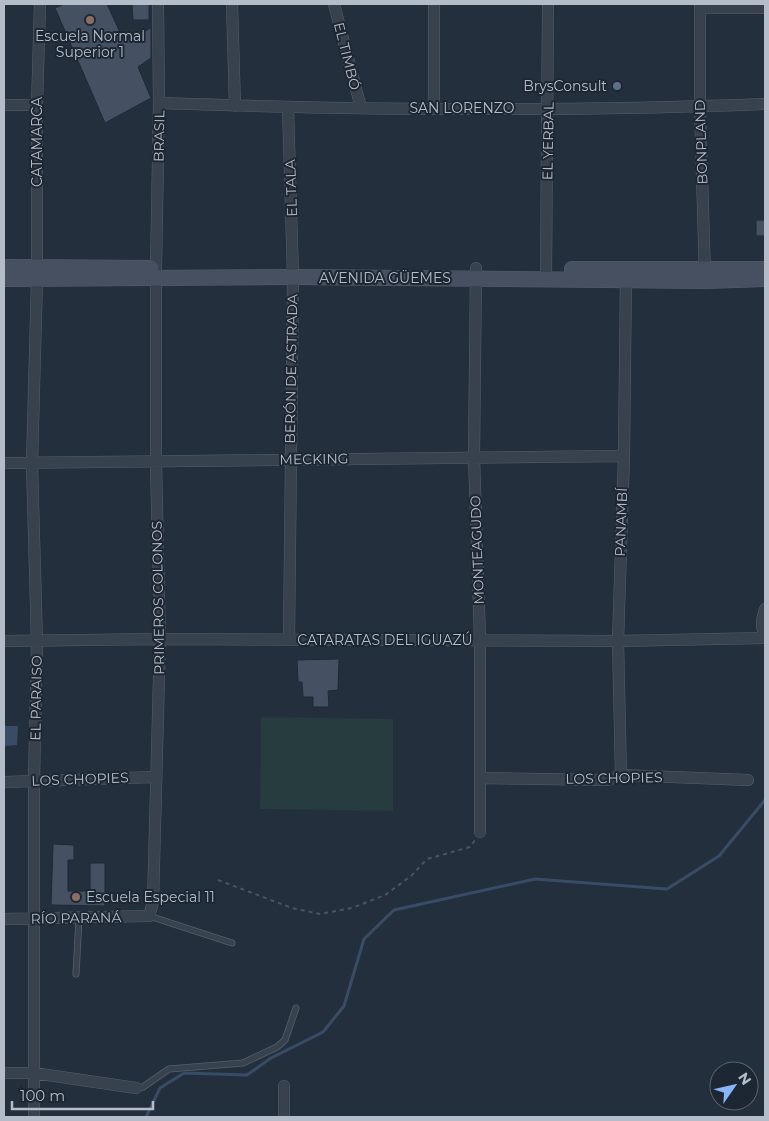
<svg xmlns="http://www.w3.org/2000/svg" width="769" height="1121" font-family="Montserrat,sans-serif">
	<rect width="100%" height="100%" fill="#242f3e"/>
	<path fill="#263c3f" d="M261,717L393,719V811L260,809Z"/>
	<path fill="#394c67" d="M4,726H18L17,745L4,746Z"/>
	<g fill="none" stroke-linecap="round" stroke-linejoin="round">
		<path stroke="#394c67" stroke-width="3" d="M146,1117L160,1088L184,1073L247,1075L271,1058L323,1032L344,1006L364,939L394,910L535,879L667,889L719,856L765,800"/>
	</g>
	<path fill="#455162" stroke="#1f2835" d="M64,4H107L124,41L151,28V58L138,67L151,98L105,123L55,8Z
		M132,4H149V20H133Z
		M756,220H765V236H756Z
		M339,659L338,690L328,691L329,707H313V697H303L302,682H298L297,660Z
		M53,844L74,845V860H68V891H90V863H105V906L51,905Z"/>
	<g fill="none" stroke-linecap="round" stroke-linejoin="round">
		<defs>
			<path id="service" d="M149,916L232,943
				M76,974L79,918
				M136,1088L143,1087L169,1069L243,1063L277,1047L285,1040L296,1008"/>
			<path id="minor" d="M232,4L235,106
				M334,4L361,108
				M700,4V107L705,277
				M700,8H765
				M159,103C361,110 564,112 765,104
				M4,105H37
				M288,107L293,277L289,640
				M434,108V4
				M476,268L474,457L480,639V832
				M546,279L548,4
				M4,463L624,456
				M765,609C762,619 760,626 765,635
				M4,641L160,639L618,641L765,638
				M621,775L618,641L624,456L626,273
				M480,778L608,780L621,775L748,780
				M4,782L156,777
				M4,919L149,916L153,902L160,639L156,463V269L159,103L158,4
				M4,1073H34L136,1088
				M284,1086V1117
				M34,1117V781L37,642L32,464L37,279V105L40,4"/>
			<path id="secondary" d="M4,267L151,268
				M572,269H765
				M4,279L293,277L705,281L765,279"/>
		</defs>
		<use href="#service" stroke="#565f6c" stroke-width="7"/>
		<use href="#minor" stroke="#565f6c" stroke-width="12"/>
		<use href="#secondary" stroke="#565f6c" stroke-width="16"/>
		<path stroke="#44595c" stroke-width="2" stroke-dasharray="4 4" stroke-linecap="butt" d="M218,880L292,908L320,914L352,908L385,895L411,876L427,859L470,847L475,840"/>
		<use href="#service" stroke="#38414e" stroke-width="5.5"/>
		<use href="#minor" stroke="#38414e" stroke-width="11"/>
		<use href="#secondary" stroke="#465061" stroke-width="15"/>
	</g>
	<g fill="#8d6e63" stroke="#1d2633" stroke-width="2">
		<circle cx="90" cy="20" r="5"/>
		<circle cx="76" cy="897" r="5"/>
	</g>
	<circle fill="#5c6f8a" stroke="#1d2633" stroke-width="2" cx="617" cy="86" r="5"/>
	<g text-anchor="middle" stroke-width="4" stroke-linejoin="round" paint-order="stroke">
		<g font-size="14" fill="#b4bcc9" stroke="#1d2633">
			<text x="90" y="41">Escuela Normal<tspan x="90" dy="16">Superior 1</tspan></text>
			<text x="607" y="91" text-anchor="end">BrysConsult</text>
			<text x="86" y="902" text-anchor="start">Escuela Especial 11</text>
		</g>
		<g font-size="14" fill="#b4bcc9" stroke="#1d2633">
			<text transform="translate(347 56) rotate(76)" y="5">EL TIMBÓ</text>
			<text x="462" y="113">SAN LORENZO</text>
			<text transform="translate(159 136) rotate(-89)" y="5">BRASIL</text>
			<text transform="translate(548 141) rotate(-89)" y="5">EL YERBAL</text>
			<text transform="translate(37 142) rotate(-90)" y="5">CATAMARCA</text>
			<text transform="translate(701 142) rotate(-92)" y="5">BONPLAND</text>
			<text transform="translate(291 188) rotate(-92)" y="5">EL TALA</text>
			<text x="385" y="283">AVENIDA GÜEMES</text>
			<text transform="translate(291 369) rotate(-89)" y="5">BERÓN DE ASTRADA</text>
			<text transform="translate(314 459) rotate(-1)" y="5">MECKING</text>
			<text transform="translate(621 522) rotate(-88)" y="5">PANAMBÍ</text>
			<text transform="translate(477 550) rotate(-92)" y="5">MONTEAGUDO</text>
			<text transform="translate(158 598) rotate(-91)" y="5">PRIMEROS COLONOS</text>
			<text x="385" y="645">CATARATAS DEL IGUAZÚ</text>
			<text transform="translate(36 698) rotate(-89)" y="5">EL PARAISO</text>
			<text transform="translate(614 778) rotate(-1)" y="5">LOS CHOPIES</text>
			<text transform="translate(80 779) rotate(-2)" y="5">LOS CHOPIES</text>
			<text transform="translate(76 918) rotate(-1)" y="5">RÍO PARANÁ</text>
		</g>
	</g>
	<rect width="769" height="1121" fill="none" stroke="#b4bcc9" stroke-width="10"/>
	<g transform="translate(734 1086) rotate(56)"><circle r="24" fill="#1d2633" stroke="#59626f"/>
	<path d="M0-4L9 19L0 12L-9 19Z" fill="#8ab4f8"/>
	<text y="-8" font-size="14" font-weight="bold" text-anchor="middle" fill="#b4bcc9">N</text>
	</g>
	<path d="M12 1101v8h141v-8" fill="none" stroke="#b4bcc9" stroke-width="2.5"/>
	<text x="20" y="1101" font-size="15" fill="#b4bcc9" stroke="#1d2633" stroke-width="4" paint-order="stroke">100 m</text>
</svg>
